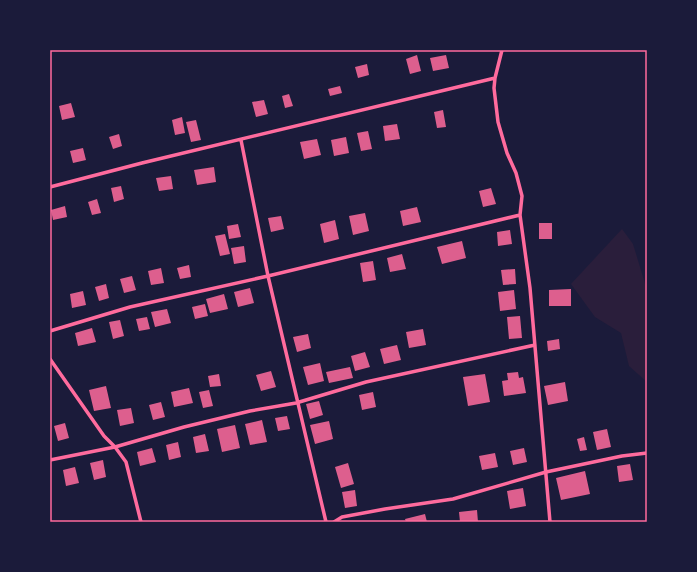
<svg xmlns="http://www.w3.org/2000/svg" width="697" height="572" font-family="'Source Sans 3',sans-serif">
	<rect width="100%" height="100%" fill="#1b1b3a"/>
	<path fill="#2a1e3b" d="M622,229L633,244L647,290V382L629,366L621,333L595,317L571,284Z"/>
	<path fill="#dd5f8e" d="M417,55L421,71L410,74L406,59Z
		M446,55L449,68L433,71L430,58Z
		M367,64L369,75L358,78L355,67Z
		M340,86L342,93L330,96L328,89Z
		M289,94L293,106L285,108L282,96Z
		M264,100L268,114L256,117L252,102Z
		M71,103L75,117L62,120L59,106Z
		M443,110L446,127L437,128L434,112Z
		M182,117L185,133L175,135L172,120Z
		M196,120L201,140L191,142L186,122Z
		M397,124L400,139L385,141L383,126Z
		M368,131L372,149L361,151L357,133Z
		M119,134L122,146L113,149L109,137Z
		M346,137L349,153L334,156L331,140Z
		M317,139L321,155L304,159L300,142Z
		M83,148L86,160L73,163L70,151Z
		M214,167L216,182L197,185L194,170Z
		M171,176L173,189L159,191L156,178Z
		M121,186L124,199L114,202L111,188Z
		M491,188L496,204L483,207L479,191Z
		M97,199L101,213L92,215L88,202Z
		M65,206L67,217L53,220L51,210Z
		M417,207L421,222L403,226L400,211Z
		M365,213L369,231L353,235L349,216Z
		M281,216L284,229L271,232L268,218Z
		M335,220L339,239L324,243L320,224Z
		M539,223H552V239H539Z
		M238,224L241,237L229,239L227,226Z
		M510,230L512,244L498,246L497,232Z
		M225,234L230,254L220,256L215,236Z
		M462,241L466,258L442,264L437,247Z
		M244,246L246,262L234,264L231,248Z
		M402,254L406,269L390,272L387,258Z
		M373,261L376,280L363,282L360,263Z
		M189,265L191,277L180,279L177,268Z
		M161,268L164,283L151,285L148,271Z
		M515,269L516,284L503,285L501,270Z
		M132,276L136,290L124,293L120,279Z
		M106,284L109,298L99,301L95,287Z
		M250,288L254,303L238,307L234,292Z
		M571,289V306H549V290Z
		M514,290L516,309L500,311L498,292Z
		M83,291L86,305L72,308L70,294Z
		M224,294L228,309L210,313L206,299Z
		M205,304L208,316L195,319L192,307Z
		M167,309L171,323L155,327L151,312Z
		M520,316L522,338L509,339L507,317Z
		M147,317L150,329L139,331L136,319Z
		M120,320L124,336L113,339L109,322Z
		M92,328L96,342L78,346L75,333Z
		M423,329L426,345L409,348L406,332Z
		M308,334L311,348L297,352L293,337Z
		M559,339L560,349L548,351L547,341Z
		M397,345L401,360L384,364L380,349Z
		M365,352L370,367L355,371L351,356Z
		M320,363L324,381L308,385L303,367Z
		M350,367L353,378L329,383L326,372Z
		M271,371L276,387L261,391L256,375Z
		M518,372L519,378L523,377L526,393L504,396L502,381L508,380L507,373Z
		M219,374L221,386L210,387L208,376Z
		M485,374L490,402L468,406L463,377Z
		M565,382L568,401L548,405L544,386Z
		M106,386L111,408L94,411L89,390Z
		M189,388L193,403L174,407L171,392Z
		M209,390L213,406L203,408L199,392Z
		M373,392L376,407L362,410L359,395Z
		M319,401L323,415L310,419L306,404Z
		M161,402L165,417L153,420L149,405Z
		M131,408L134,423L120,426L117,410Z
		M287,416L290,429L278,431L275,418Z
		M262,420L267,442L250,445L245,424Z
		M329,421L333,439L315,444L310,425Z
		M65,423L69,438L58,441L54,426Z
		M235,425L240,448L222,452L217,429Z
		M607,429L611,447L597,450L593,432Z
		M205,434L209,451L196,453L193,437Z
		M584,437L587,450L580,451L577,439Z
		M178,442L181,457L169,460L166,445Z
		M152,448L156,462L140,466L137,452Z
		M524,448L527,462L513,465L510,451Z
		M495,453L498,467L482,470L479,456Z
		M103,460L106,477L94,480L90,463Z
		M348,463L354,484L341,488L335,467Z
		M630,464L633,480L619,482L617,466Z
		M75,467L79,483L66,486L63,470Z
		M585,471L590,494L561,500L556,478Z
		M523,488L526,506L510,509L507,491Z
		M355,490L357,506L345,508L342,492Z
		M477,510L478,522H460L459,512Z
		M425,514L427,522H406L405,519Z"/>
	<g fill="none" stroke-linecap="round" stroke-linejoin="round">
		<path stroke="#ff6b9d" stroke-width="3.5" d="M502,50L495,78L494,88L498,122L507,153L516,173L522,196L520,215L530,288L550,522
			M241,140L268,276L326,522
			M50,187L142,163L495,78
			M50,331L130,307L268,276L520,215
			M50,359L104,436L115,447L126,462L141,522
			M50,460L115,447L184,427L250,411L296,403L366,382L535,345
			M334,522L342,517L385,509L453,499L546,472L622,456L647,453"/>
	</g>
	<rect width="697" height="572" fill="none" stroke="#1b1b3a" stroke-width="102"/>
	<rect x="51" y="51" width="595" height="470" fill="none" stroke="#ff6b9d" stroke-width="1.5"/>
</svg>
